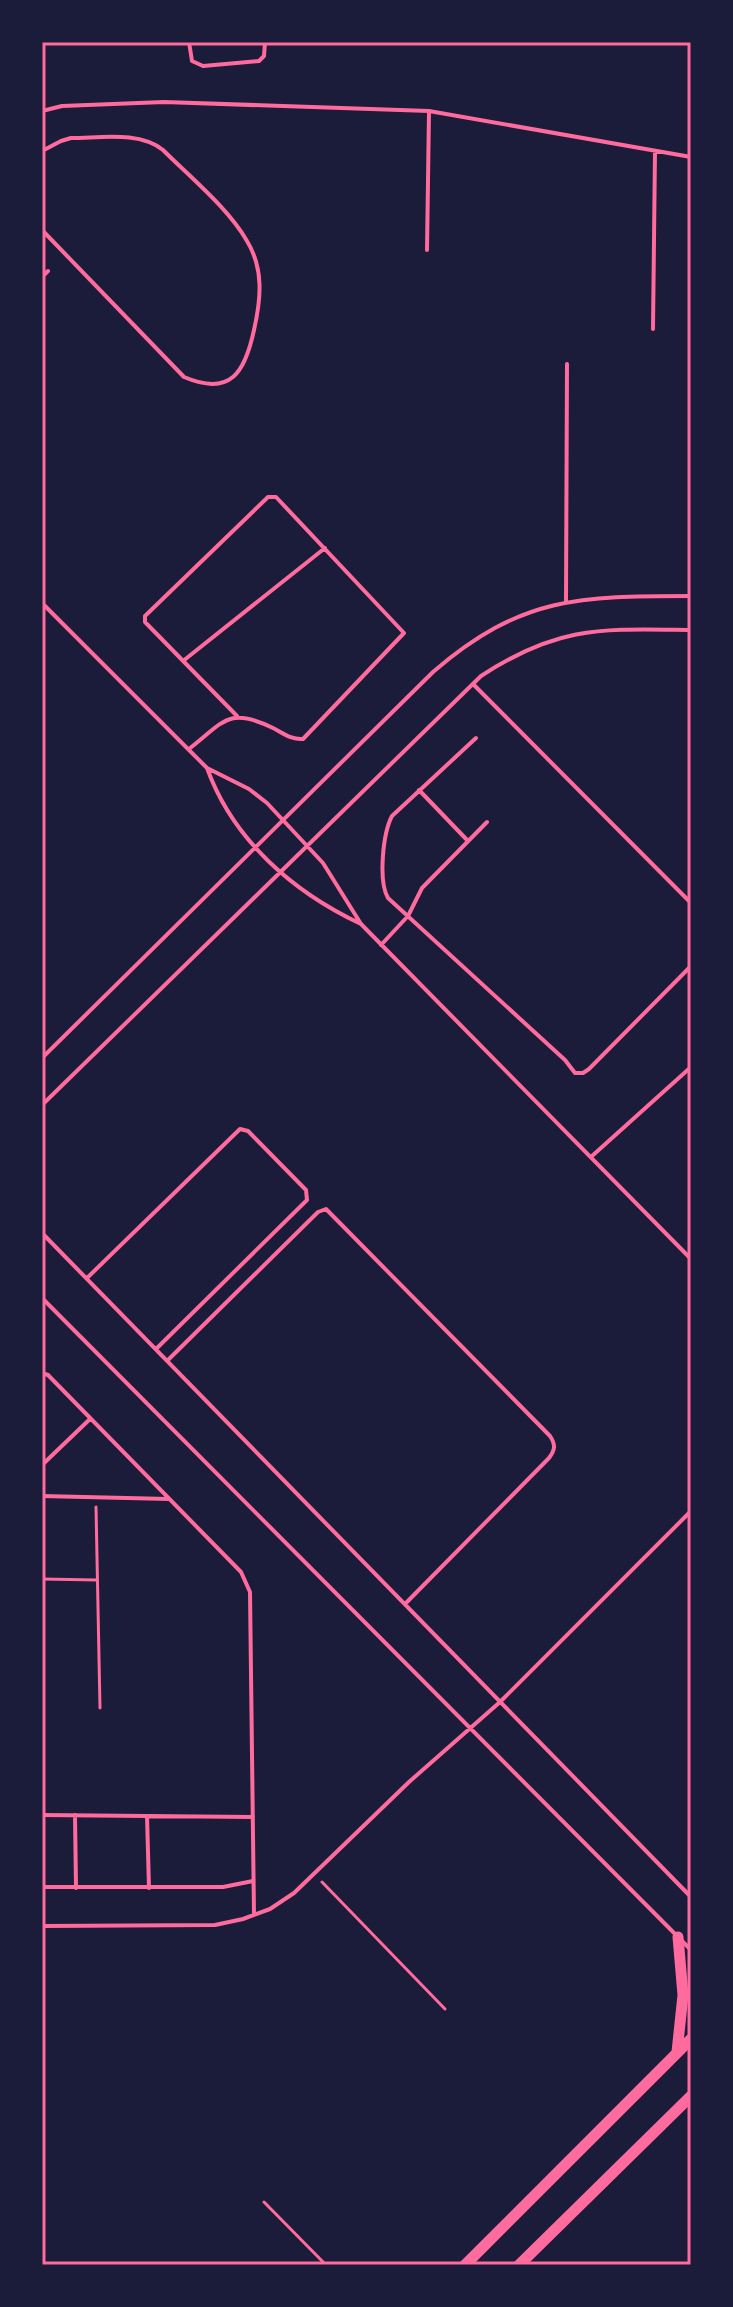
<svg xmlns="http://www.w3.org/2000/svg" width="733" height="2307" font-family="Jost,sans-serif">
	<rect width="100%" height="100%" fill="#1b1b3a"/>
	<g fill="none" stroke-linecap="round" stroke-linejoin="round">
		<path stroke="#ff6b9d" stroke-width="3" d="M96,1507L100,1708
			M42,1579L97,1580
			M322,1882L445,2009
			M264,2202L326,2265"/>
		<path stroke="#ff6b9d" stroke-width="4" d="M189,42L192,61L203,66L259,61L264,56L265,42
			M42,111L62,106L164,102L429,111L691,157
			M42,151L61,141L71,138C101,138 139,131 163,150C190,177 228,208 247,241C264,269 261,299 254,330C245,372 231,397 184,377L42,230
			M427,250L429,111
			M42,277L48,271
			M653,329L655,151
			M566,601L567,364
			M42,603L207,768L249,789L267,803L323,863L361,924L691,1259
			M183,661L325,548
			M473,684L691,903
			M476,738L392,816C383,833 378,881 388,898L565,1060L575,1073H583L589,1069L691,966
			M189,749C224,722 228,706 273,728C283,733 291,740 303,739L404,633L276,497H268L145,616V622L237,716
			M207,768C233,840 293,892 361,924
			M419,790L468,841
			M381,945L408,916L422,888L487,822
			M42,1058L433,672C521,596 580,596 691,596
			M42,1105L481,676C559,625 602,629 691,630
			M592,1156L691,1067
			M42,1233L691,1897
			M87,1278L240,1129L248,1131L306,1190L307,1200L156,1349
			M42,1298L691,1950
			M168,1360L318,1212L326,1209L550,1436C556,1445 555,1450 549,1458L405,1604
			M42,1373L48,1375L241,1572L250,1592L254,1915
			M42,1465L90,1419
			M42,1496L169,1499
			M42,1815L253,1817
			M75,1815L76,1888
			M147,1816L149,1888
			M42,1887H223L253,1881
			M42,1926L215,1925L243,1919L270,1909L294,1893L409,1782L500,1702L691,1511"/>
		<path stroke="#ff6b9d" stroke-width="11" d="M677,2052L683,1995L678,1937
			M465,2265L691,2039
			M519,2265L691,2096"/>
	</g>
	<rect width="733" height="2307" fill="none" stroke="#1b1b3a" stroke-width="88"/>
	<rect x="44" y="44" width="645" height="2219" fill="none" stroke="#ff6b9d" stroke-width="3"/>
</svg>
